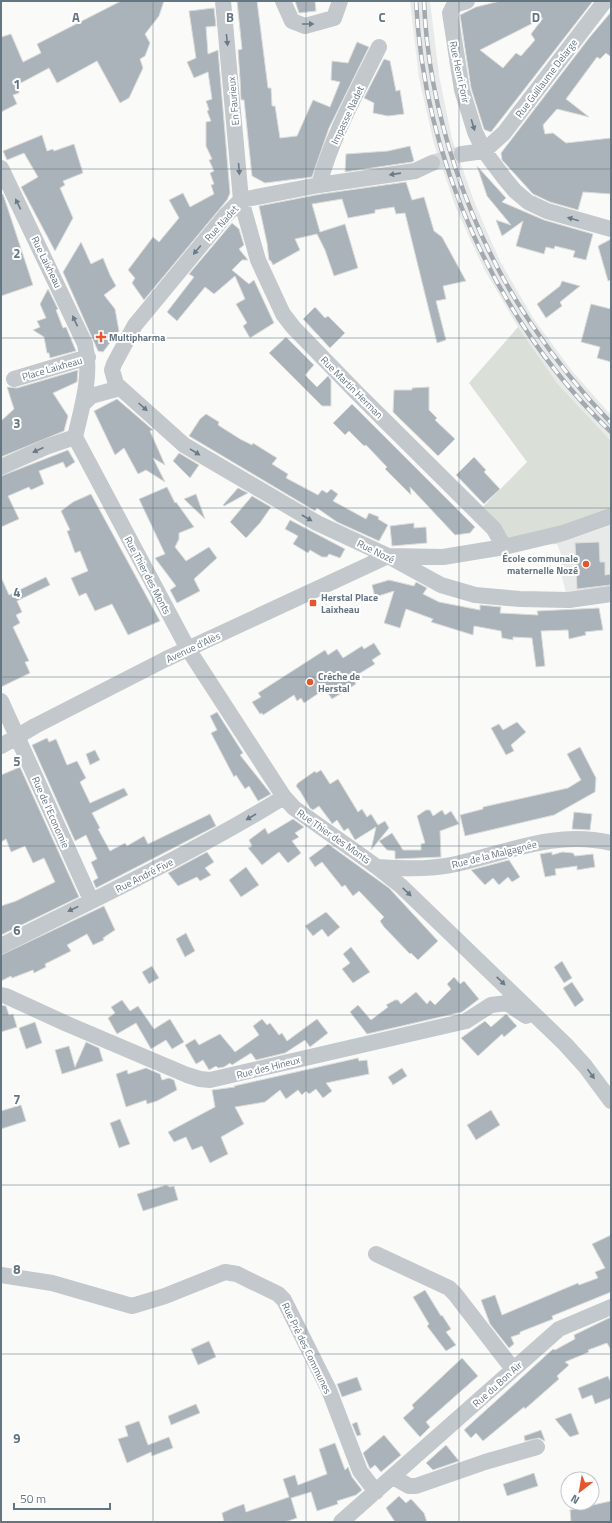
<svg xmlns="http://www.w3.org/2000/svg" width="612" height="1523" font-family="'Titillium Web',sans-serif">
	<rect width="100%" height="100%" fill="#fafaf8"/>
	<path fill="#e8e9e9" d="M410,1H430L439,75L452,139L474,201L487,232L500,261L533,318L572,371L611,415V441L557,383L518,327L484,269L470,239L456,208L434,144L419,78Z
		M611,525V589L566,593L561,573V554L557,544Z"/>
	<path fill="#dadfd7" d="M518,327L557,383L611,441V524L557,544L504,547L477,513L527,462L469,383Z"/>
	<path fill="#aab3b9" stroke="#dcdcda" fill-rule="evenodd" d="M121,1H164L159,16L145,34L150,43L145,56L140,59L143,68L129,98L120,103L97,61L57,83L49,68L19,84V93L13,95L17,104L1,112V37L11,34L23,62L41,53L37,44Z
		M237,1H257L268,88H271L272,106H275L280,138L297,136L313,100L330,107L340,82L331,80L332,61L348,63L357,42L369,47L329,128L312,177L265,183L252,176L244,100H241L240,79L238,50L242,49Z
		M295,1H315L316,11L299,13Z
		M500,1H593L491,132L485,130L484,129L471,88L460,15L476,7ZM543,18L531,34L535,40L521,56L516,53L503,68L480,50Z
		M214,8L216,26L206,27L208,54L218,50L230,193L227,200L144,300L132,283L135,278L128,270L153,237L159,242L179,218L169,200L183,193L190,207L214,194L211,185L214,184L210,173L214,171L209,160L212,159L206,146V122L211,121L207,111L209,110L206,101L212,99L208,72L194,78L187,62L196,58L189,11Z
		M611,12V57L606,53L600,59L597,57L566,99L589,117L557,109L543,125L545,134L553,133L566,143L611,138V194L583,192L578,210L550,202L533,194L502,160L501,153L589,38Z
		M384,59L390,61L396,91L400,90L404,114L388,116L373,113L374,103L364,98Z
		M42,135L47,151L53,149L54,151L74,144L83,173L63,181L65,185L60,188L73,218L55,251L21,187L38,177L24,153L7,160L3,151Z
		M410,146L414,161L412,162L345,172L346,154L388,151Z
		M477,166L506,198L502,202L544,220L593,234L586,260L573,257L575,251L555,246L554,249L546,247L544,254L516,246L523,221L502,236L496,220L511,225L487,196Z
		M406,182L412,200L424,197L434,231L442,237L466,281L443,286L446,299L436,301L446,340L437,343L405,213L396,214L394,207L375,210V213L348,218L342,199L312,204L320,232L345,224L358,268L334,276L325,250L317,234L295,239L300,250L273,265L271,261L269,260L267,243L259,206L321,194Z
		M3,194L33,285L1,296V195Z
		M232,223L239,229L244,245L239,249L248,260H242L232,270L249,284L254,280L274,323L250,338L243,326L247,323L236,304L245,299L235,276L214,294L205,287L177,321L167,312L194,277L189,274Z
		M611,239V280L608,281L598,246Z
		M81,242L91,264L103,258L110,275L116,286L104,295L115,309L119,331L103,352L98,351L63,272Z
		M562,281L580,286L560,302L562,306L546,318L537,304L560,286Z
		M48,289L58,309L56,310L63,328L66,327L76,351L50,358L49,353H47L44,337L33,330L40,327L37,321L46,318L40,304Z
		M591,304L611,309V362L597,358L600,347L581,342Z
		M315,307L325,318L328,316L345,333L330,348L303,319Z
		M286,337L314,365L305,375L317,387L328,376L331,380V406H322L269,353Z
		M78,370L77,382L53,393L68,416L64,431L1,457V421L14,409L7,387L17,388Z
		M429,387V410L437,418L435,420L455,439L438,456L393,412L394,390H412V388Z
		M117,399L153,430L150,431L165,465L153,458L165,482L146,470L138,474L124,448L115,455L94,411Z
		M352,404L475,527L470,533L455,535L410,487L411,495L385,469L387,467L366,445L364,446L349,431L345,435L333,423Z
		M206,414L219,422L218,425L240,439L252,445L253,443L277,458L272,464L288,474L286,478L318,495L322,490L327,493L331,489L338,494L333,501L366,519L369,513L379,517L378,519L388,525L379,541L337,522L317,508L315,511L189,436L200,419Z
		M68,450L75,462L66,468L63,462L39,471L44,484L31,490L29,487L8,496L19,519L1,527V476Z
		M179,453L199,465L190,478L173,461Z
		M474,457L486,470L484,472L500,489L484,504L456,475Z
		M167,487L175,503L176,502L194,527L179,533V539L175,547L186,561L209,547L217,558L194,579L200,591L177,603L170,590L176,586L155,558L165,554L139,499Z
		M238,488L248,493L224,506L223,505Z
		M91,494L160,621L128,635L112,604L95,611L86,593L79,596L71,578L88,571L80,551L75,553L67,531L70,530L61,511L73,502Z
		M196,494L205,519L184,499Z
		M252,496L271,507L260,523L246,538L230,522Z
		M290,520L345,549L340,558L329,554L327,557H322L310,550L308,553L293,544L298,536L285,529Z
		M414,523V528L426,527L427,543L392,546L390,526Z
		M599,542L600,562H605V575L611,574V585L577,589L575,543Z
		M1,577L9,595L46,577L50,585L17,601L22,612L16,615L20,623L13,627L29,661L25,662L30,673L1,687Z
		M389,580L414,586L416,582L427,588L423,594L439,602L480,610V605L501,607L500,613L538,615L537,611L599,608L603,630L585,632L586,635L569,639L568,630L541,631L545,666L536,667L532,638L513,637V640L502,638L501,631L474,626L473,635L431,622L433,619L406,609L400,628L384,623L394,591L375,597L372,585Z
		M374,643L381,654L372,660L375,664L352,678L356,684L332,699L325,689L304,703L301,698L297,701L294,695L263,715L262,713L260,714L252,702L261,697L258,693L325,650L328,655L337,649L343,658L362,646L364,649Z
		M217,712L243,753L240,755L271,794L258,801L249,786L245,789L236,775L234,777L211,733L217,730L210,716Z
		M517,722L526,732L511,745L514,751L506,755L491,728L499,724L503,730Z
		M47,738L49,742L56,739L67,765L77,761L86,778L80,782L90,803L124,788L128,795L92,813L100,828L98,829L110,851L125,843L127,846L144,836L148,844L210,814L216,826L96,888L93,881L98,878L91,862L97,859L86,835L75,841L32,745Z
		M580,747L596,778L595,792L554,815L465,836L460,815L483,809V807L568,788L581,780L567,754Z
		M95,750L100,760L90,765L86,754Z
		M20,767L79,897L1,935V906L16,901L55,882L44,858L33,863L25,846L11,852L6,839L1,842V775Z
		M321,770L330,784L338,779L358,812L362,809L367,817L371,814L378,825L385,821L389,828L371,850L376,827L355,840L348,828L344,831L337,820L332,824L331,822L319,806L313,810L310,808L300,791L296,786L298,783L315,771L316,773Z
		M426,810H430L433,816L442,810L445,815L451,811L459,824L440,831L441,857L395,859V851L387,850L379,841L392,833L403,850H421V844L425,843L417,816Z
		M574,812L592,814L590,830L572,829Z
		M293,819L304,827L295,833L299,837L292,841L301,853L288,863L279,852L262,865L248,848L252,846L249,840L265,828L268,834Z
		M328,844L389,888L438,941L418,960L411,953L410,954L384,927L380,921L384,917L359,891L353,896L345,885L342,887L322,862L315,867L309,858Z
		M207,852L214,862L205,868L211,875L200,881L197,877L178,886L168,873Z
		M552,852V855L562,852L573,853L575,856L593,854L595,867L577,870V866L555,869L556,875L545,877L540,854Z
		M509,860L520,877L512,882L508,877L499,885L493,878L485,885L471,870Z
		M246,867L259,885L241,897L229,880Z
		M104,906L115,930L103,938L104,940L93,945L87,934L67,945L71,951L45,964L46,967L34,973L33,970L12,978L11,976L1,981V955Z
		M326,912L340,927L328,937L322,929L313,936L305,926Z
		M186,933L195,951L185,957L176,939Z
		M351,947L370,972L353,983L342,969L350,963L343,954Z
		M562,961L572,978L564,983L554,967Z
		M152,966L159,978L149,984L142,972Z
		M454,977L460,984L464,981L479,999L462,1012L367,1034L350,1012L358,1005L371,1020L388,1007L386,1005L395,1000H398L401,1004L416,992L427,1004L430,1000L435,1005L451,989L447,984Z
		M572,982L584,1000L575,1007L563,988Z
		M122,1000L130,1011L138,1006L154,1029L170,1019L184,1042L172,1049L166,1040L151,1049L136,1023L117,1034L108,1018L115,1013L111,1007Z
		M1,1005L6,1006L9,1015L13,1014L17,1027L1,1032Z
		M506,1014L517,1026L504,1037L502,1034L478,1056L461,1038L485,1021L491,1027Z
		M262,1019L267,1025L270,1023L279,1035L282,1033L287,1041L317,1019L328,1033L310,1047L305,1040L285,1053L256,1060L251,1053L232,1065L230,1063L224,1067L218,1068L216,1066L209,1070L203,1060L196,1064L185,1045L195,1039L199,1045L220,1034L235,1052L259,1035L253,1026Z
		M35,1022L42,1043L26,1049L19,1028Z
		M86,1042L99,1048L103,1061L62,1074L55,1050L69,1046L75,1067Z
		M358,1058L359,1061L367,1060L369,1074L326,1083L332,1091L323,1098L316,1089L309,1094L306,1091L302,1095L298,1090L286,1099L280,1090L265,1102L235,1107L244,1124L221,1137L228,1154L210,1163L202,1146L192,1150L186,1137L174,1142L168,1132L215,1107L212,1090L235,1087L234,1086Z
		M146,1068L160,1074L162,1080L169,1078L174,1080L177,1090L157,1101L147,1104L146,1100L126,1107L116,1074L127,1070L128,1074Z
		M402,1068L407,1076L393,1085L388,1077Z
		M21,1105L26,1121L1,1129V1111Z
		M491,1110L500,1125L476,1140L467,1125Z
		M120,1119L130,1144L119,1148L110,1123Z
		M166,1185L170,1187L174,1186L178,1200L143,1211L137,1194Z
		M611,1235V1292L552,1316L553,1319L548,1321L520,1332V1334L511,1337L514,1344L509,1348L490,1324L481,1300L495,1295L502,1315L578,1283L579,1285L598,1278L595,1272L605,1268L592,1244Z
		M425,1290L441,1316L442,1315L451,1329L446,1332L456,1345L446,1351L427,1326L429,1324L413,1297Z
		M611,1317V1350L607,1343L588,1350L589,1352L565,1362L569,1365L557,1376L559,1379L525,1409L524,1407L483,1441L476,1433L471,1438L464,1430L553,1349L555,1350L575,1339L574,1335Z
		M209,1341L216,1357L198,1365L191,1349Z
		M462,1358L478,1376L426,1422L430,1427L420,1437L403,1418L414,1408L412,1405Z
		M608,1376L611,1383V1398L595,1404L592,1395L582,1399L578,1388Z
		M357,1377L362,1390L342,1397L337,1384Z
		M196,1404L200,1413L171,1425L168,1416Z
		M571,1413L579,1434L570,1437L555,1419Z
		M139,1421L148,1445L169,1437L173,1448L152,1456L151,1452L127,1463L118,1439L128,1436L125,1426Z
		M357,1422L361,1435L357,1436L352,1424Z
		M541,1430L545,1441L539,1438L525,1441L524,1436Z
		M384,1435L401,1455L381,1472L375,1465L370,1469L363,1453Z
		M335,1443L345,1470L348,1467L352,1477L362,1490L356,1495L337,1501L338,1504L317,1511L311,1492L291,1498L297,1518L285,1522H224L222,1513L233,1508L244,1504L246,1512L289,1497L283,1479L295,1475L298,1485L327,1474L319,1449Z
		M446,1445L459,1461L433,1470L426,1463Z
		M534,1473L538,1486L507,1496L503,1484Z
		M399,1496L406,1503L411,1499L424,1513L427,1522H395L386,1508Z
		M611,1501V1522H571L570,1510Z"/>
	<g fill="none" stroke-linecap="round" stroke-linejoin="round">
		<path stroke="#d5d9db" stroke-width="16" stroke-dasharray="16 8" stroke-linecap="butt" d="M432,163L462,154"/>
		<path stroke="#c3c8cc" stroke-width="16" d="M223,1L241,200L258,260L283,314L293,327L357,393L494,529L504,547
			M283,1L292,21L305,26L334,18L340,1
			M467,1L454,5L450,13L462,90L475,132L484,151L505,179L515,191L528,202L547,211L611,229
			M484,151L504,133L605,1
			M462,154L484,151
			M432,163L415,171L319,185L241,200L225,216L135,325L114,364L112,370L116,384L184,445L317,523L388,556L441,585L475,595L520,599L569,600L611,594
			M1,168L85,344C92,375 82,407 75,437
			M319,185C332,136 357,92 379,47
			M14,379L88,357
			M83,404L91,396L120,388
			M75,437L188,649L284,797L294,808L377,867L401,886L565,1044L585,1066L611,1101
			M1,467L46,447L75,437
			M1,701L91,900
			M1,746L35,726L166,659L388,556L443,557L504,547L563,533L611,516
			M377,867C403,869 430,870 456,864C509,852 555,830 611,843
			M1,946C97,898 193,853 284,797
			M1,995L6,996L67,1024L187,1075L200,1079L210,1080L466,1021L491,1005L507,1003L526,1016
			M376,1254L449,1288L455,1294L513,1369
			M1,1275L52,1283L132,1306L165,1296L225,1272L237,1274L253,1282L278,1294L284,1300L329,1390L360,1471L376,1492
			M393,1477L409,1486H416L485,1462L537,1447
			M341,1522L559,1329L611,1307"/>
		<defs>
			<path id="rail" d="M416,1C424,161 496,321 611,432
				M424,1C428,110 469,232 530,322C554,358 581,392 611,423"/>
		</defs>
		<use href="#rail" stroke="#a2aab0" stroke-width="4.5"/>
		<use href="#rail" stroke="#fff" stroke-width="3" stroke-dasharray="9" stroke-linecap="butt"/>
	</g>
	<defs><path id="oneway-solid" d="M-6-.8H1V-3.2L6.5 0L1 3.2V.8H-6Z"/></defs>
	<g fill="#6a7a87">
		<use href="#oneway-solid" transform="translate(308 24)"/>
		<use href="#oneway-solid" transform="translate(227 40) rotate(84)"/>
		<use href="#oneway-solid" transform="translate(473 125) rotate(73)"/>
		<use href="#oneway-solid" transform="translate(239 169) rotate(85)"/>
		<use href="#oneway-solid" transform="translate(395 174) rotate(172)"/>
		<use href="#oneway-solid" transform="translate(18 204) rotate(-116)"/>
		<use href="#oneway-solid" transform="translate(573 219) rotate(-164)"/>
		<use href="#oneway-solid" transform="translate(197 250) rotate(130)"/>
		<use href="#oneway-solid" transform="translate(75 321) rotate(-115)"/>
		<use href="#oneway-solid" transform="translate(143 407) rotate(42)"/>
		<use href="#oneway-solid" transform="translate(38 450) rotate(156)"/>
		<use href="#oneway-solid" transform="translate(195 452) rotate(32)"/>
		<use href="#oneway-solid" transform="translate(307 518) rotate(30)"/>
		<use href="#oneway-solid" transform="translate(251 817) rotate(149)"/>
		<use href="#oneway-solid" transform="translate(407 892) rotate(43)"/>
		<use href="#oneway-solid" transform="translate(73 909) rotate(154)"/>
		<use href="#oneway-solid" transform="translate(501 981) rotate(44)"/>
		<use href="#oneway-solid" transform="translate(591 1074) rotate(54)"/>
	</g>
	<path fill="none" stroke="#657683" stroke-width="1" stroke-opacity="0.55" d="M153,1V1522M306,1V1522M459,1V1522M1,169H611M1,338H611M1,508H611M1,677H611M1,846H611M1,1015H611M1,1185H611M1,1354H611"/>
	<g fill="#e4572e" stroke="#fff" stroke-width="1.5">
		<path d="M99 331h4v4h4v4h-4v4h-4v-4h-4v-4h4z"/>
		<circle cx="586" cy="564" r="4"/>
		<rect x="309" y="599" width="8" height="8" rx="2"/>
		<circle cx="310" cy="682" r="4"/>
	</g>
	<g text-anchor="middle" stroke-width="4" stroke-linejoin="round" paint-order="stroke">
		<g font-size="10" fill="#657683" stroke="#fff">
			<text transform="translate(460 72) rotate(78)" y="4">Rue Henri Forir</text>
			<text transform="translate(546 78) rotate(-53)" y="4">Rue Guillaume Delarge</text>
			<text transform="translate(233 101) rotate(-95)" y="4">En Faurieux</text>
			<text transform="translate(347 115) rotate(-65)" y="4">Impasse Nadet</text>
			<text transform="translate(221 223) rotate(-48)" y="4">Rue Nadet</text>
			<text transform="translate(47 262) rotate(64)" y="4">Rue Laixheau</text>
			<text transform="translate(52 368) rotate(-16)" y="4">Place Laixheau</text>
			<text transform="translate(352 387) rotate(45)" y="4">Rue Martin Herman</text>
			<text transform="translate(376 551) rotate(26)" y="4">Rue Nozé</text>
			<text transform="translate(148 575) rotate(62)" y="4">Rue Thier des Monts</text>
			<text transform="translate(193 647) rotate(-25)" y="4">Avenue d'Alès</text>
			<text transform="translate(51 812) rotate(66)" y="4">Rue de l'Economie</text>
			<text transform="translate(334 836) rotate(35)" y="4">Rue Thier des Monts</text>
			<text transform="translate(494 854) rotate(-14)" y="4">Rue de la Malgagnée</text>
			<text transform="translate(144 875) rotate(-27)" y="4">Rue André Five</text>
			<text transform="translate(268 1067) rotate(-14)" y="4">Rue des Hineux</text>
			<text transform="translate(307 1348) rotate(64)" y="4">Rue Pré des Communes</text>
			<text transform="translate(497 1384) rotate(-42)" y="4">Rue du Bon Air</text>
		</g>
		<g font-size="10" font-weight="bold" fill="#657683" stroke="#fff" text-anchor="start">
			<text x="109" y="341">Multipharma</text>
			<text x="578" y="562" text-anchor="end">École communale<tspan x="578" dy="12">maternelle Nozé</tspan></text>
			<text x="321" y="601">Herstal Place<tspan x="321" dy="12">Laixheau</tspan></text>
			<text x="318" y="680">Crêche de<tspan x="318" dy="12">Herstal</tspan></text>
		</g>
	</g>
	<g font-size="13" text-anchor="middle" font-weight="bold" fill="#657683" stroke="#fff" stroke-width="4" stroke-linejoin="round" paint-order="stroke">
		<text x="76" y="22">A</text>
		<text x="230" y="22">B</text>
		<text x="382" y="22">C</text>
		<text x="536" y="22">D</text>
		<text x="17" y="89">1</text>
		<text x="17" y="258">2</text>
		<text x="17" y="428">3</text>
		<text x="17" y="597">4</text>
		<text x="17" y="766">5</text>
		<text x="17" y="935">6</text>
		<text x="17" y="1104">7</text>
		<text x="17" y="1274">8</text>
		<text x="17" y="1443">9</text>
	</g>
	<rect width="612" height="1523" fill="none" stroke="#657683" stroke-width="4"/>
	<g transform="translate(580 1491) rotate(211)"><circle r="19" fill="#ffffff" stroke="#c1c8cd"/>
	<path d="M0-3L7 15L0 10L-7 15Z" fill="#e4572e"/>
	<text y="-6" font-size="11" font-weight="bold" text-anchor="middle" fill="#657683">N</text>
	</g>
	<path d="M14 1503v6h96v-6" fill="none" stroke="#657683" stroke-width="2"/>
	<text x="20" y="1503" font-size="12" fill="#657683" stroke="#ffffff" stroke-width="3" paint-order="stroke">50 m</text>
</svg>
